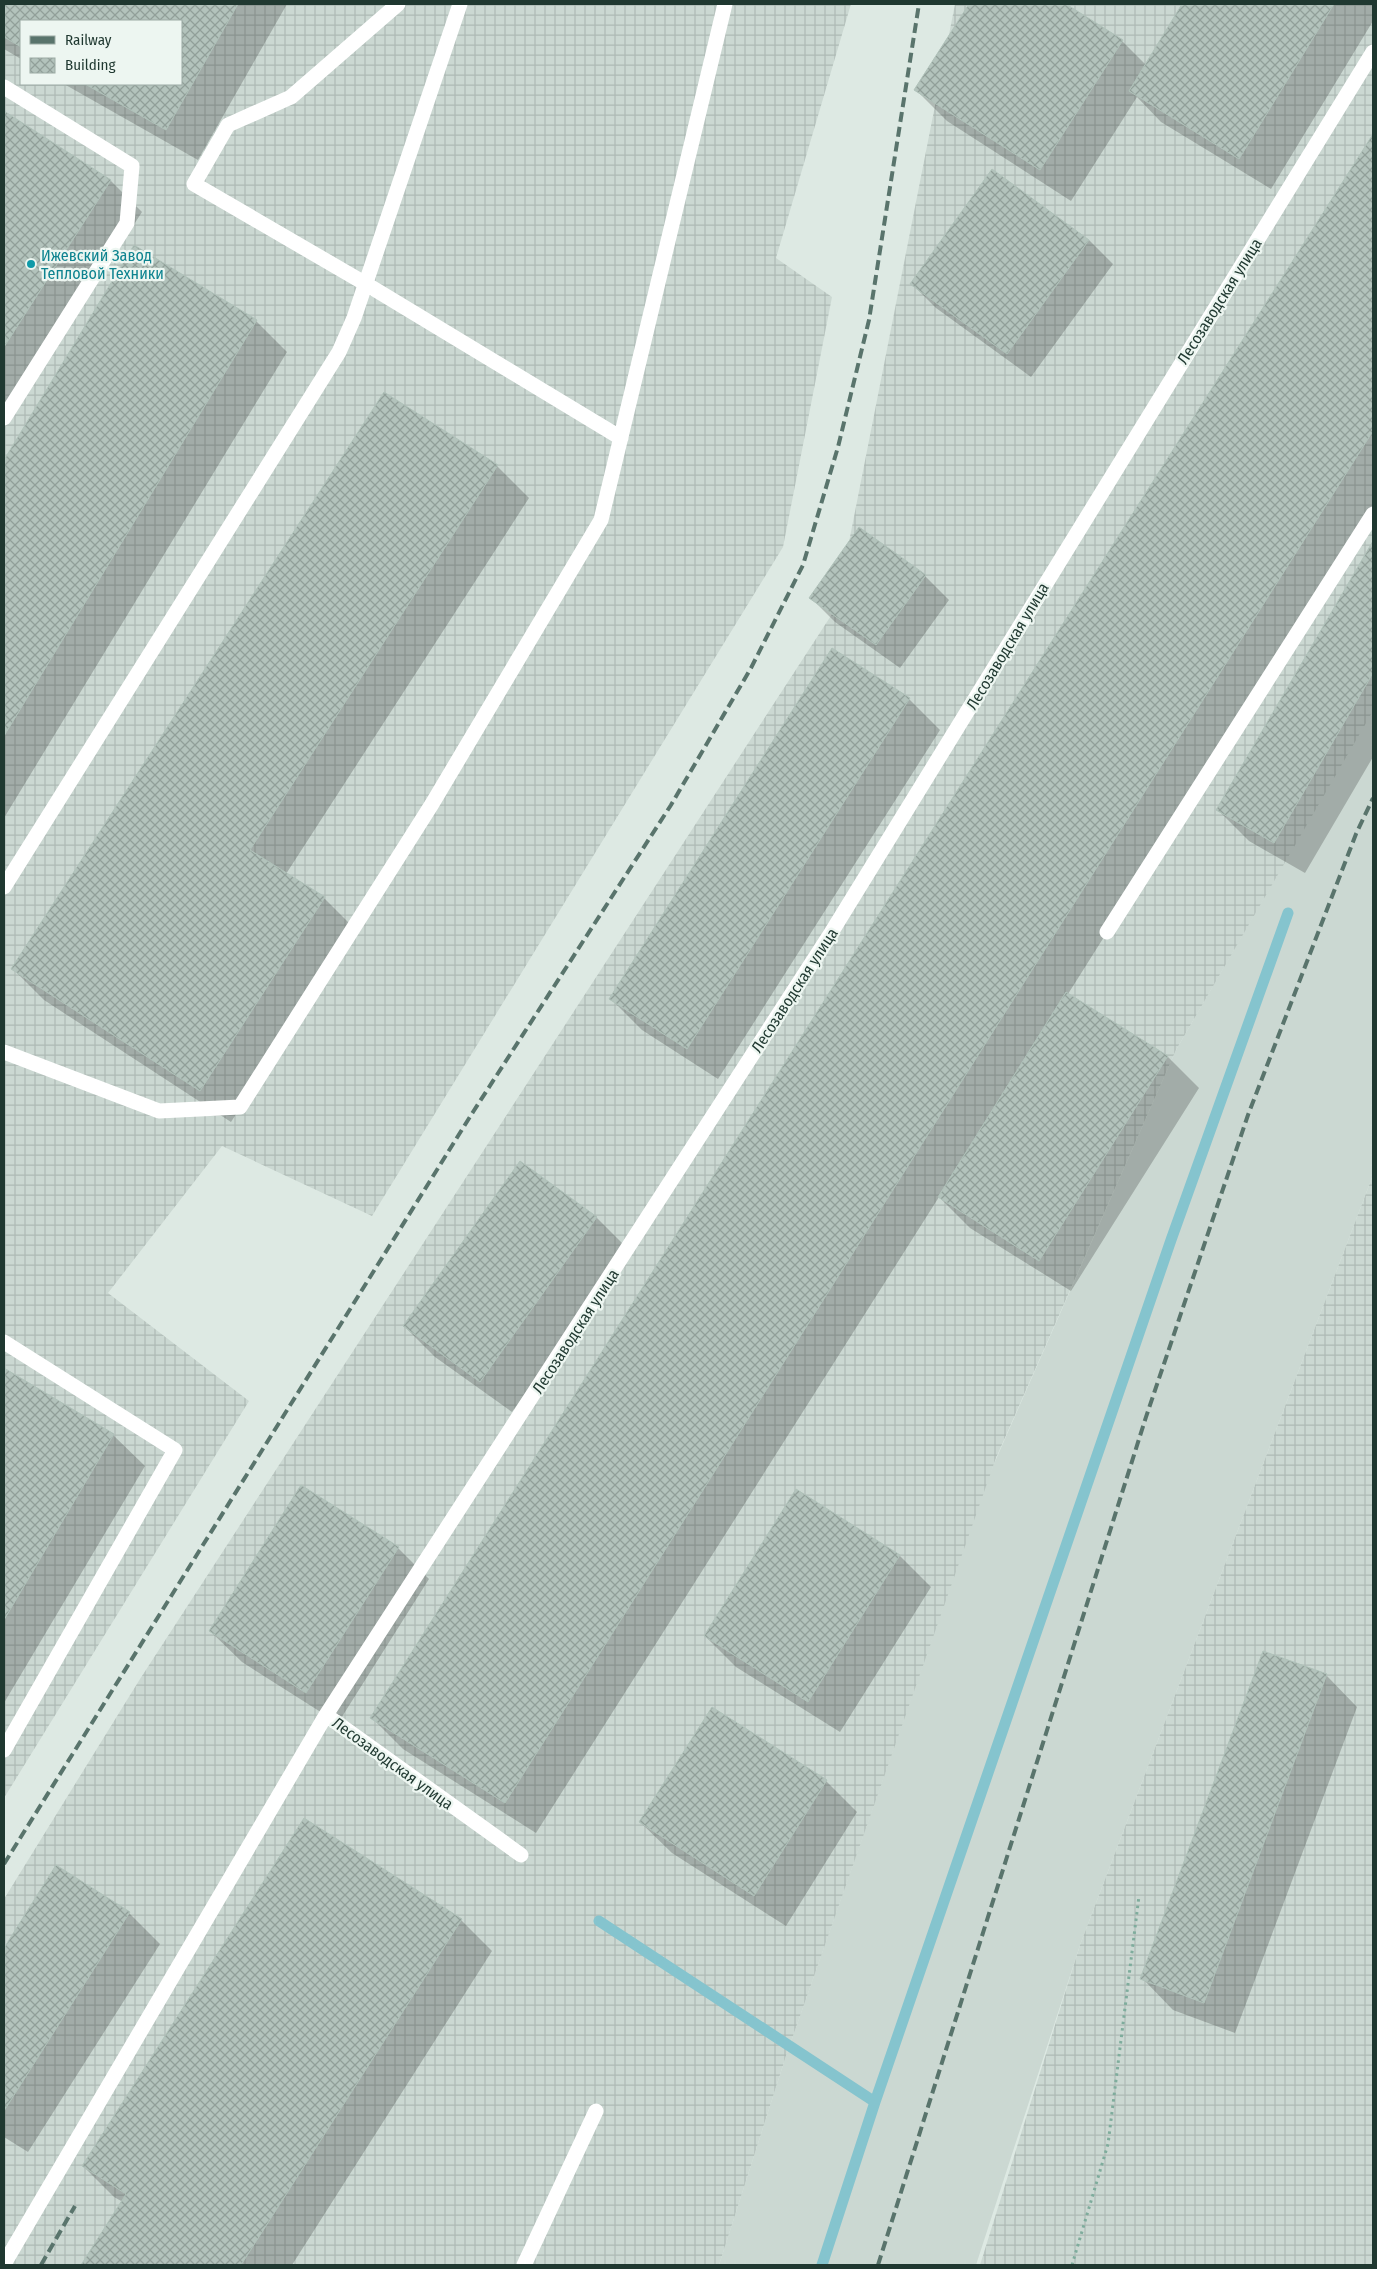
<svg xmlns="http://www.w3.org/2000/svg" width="1377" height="2269" font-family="'Fira Sans Condensed',sans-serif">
	<defs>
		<pattern id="industrial-grid" width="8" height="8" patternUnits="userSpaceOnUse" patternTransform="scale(1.25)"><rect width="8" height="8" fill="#cbd8d2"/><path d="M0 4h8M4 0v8" fill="none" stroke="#aebab5"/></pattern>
		<pattern id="building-cross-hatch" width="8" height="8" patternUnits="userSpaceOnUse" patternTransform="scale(1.25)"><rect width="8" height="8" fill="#b3c3bc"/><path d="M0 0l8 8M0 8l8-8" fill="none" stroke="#919f99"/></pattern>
	</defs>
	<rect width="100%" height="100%" fill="#dde9e3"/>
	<path fill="#cbd8d2" d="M1373,709V1175L1080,1945L976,2265H719L786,2056L990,1473L1176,1050Z"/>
	<path fill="url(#industrial-grid)" fill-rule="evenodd" d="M4,4H851L776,258L832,297L783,547L372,1216L222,1146L108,1293L249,1401L4,1798ZM21,21H181V84H21Z
		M955,4H1373V711L1176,1050L996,1458L786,2056L719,2265H4V1899L140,1679L836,608Z
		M1373,1175V2265H980L1080,1945Z"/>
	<path fill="#0003" d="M4,4H287L198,160L64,84H181V21H21V59L4,49Z
		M970,4H1064L1122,41L1146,65L1183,4H1373V21L1271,189L1161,122L1137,97L1071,201L947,121L916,90Z
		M4,112L111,181L142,212L4,426Z
		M1373,136V511L1068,994L1167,1056L1199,1088L1071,1291L970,1228L939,1197L536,1833L403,1749L372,1718Z
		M1089,240L1113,264L1031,377L936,308L912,284Z
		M135,247L256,321L287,352L4,818V462Z
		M385,393L497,466L529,498L286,874L324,898L355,929L231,1122L44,1000L13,969Z
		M859,529L925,576L949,600L900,668L835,622L811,598Z
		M1373,544V757L1305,873L1249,841L1217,809Z
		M909,699L940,730L718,1079L642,1030L611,999Z
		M520,1163L597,1218L628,1249L512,1412L435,1357L404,1326Z
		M4,1369L113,1435L145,1466L4,1703Z
		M796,1490L900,1556L931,1587L840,1732L736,1667L705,1636Z
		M398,1548L429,1579L338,1723L242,1662L210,1631Z
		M1326,1675L1357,1707L1235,2033L1173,2010L1142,1978Z
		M826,1781L857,1812L786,1926L672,1853L640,1822Z
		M56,1867L129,1913L160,1944L28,2152L4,2137V1950Z
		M461,1920L492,1951L292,2265H83L123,2202L114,2197L83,2166Z"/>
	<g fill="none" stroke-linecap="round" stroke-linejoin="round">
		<path stroke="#85c4ce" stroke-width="11" d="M599,1921L875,2102
			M822,2265L875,2102L1171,1240L1288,913"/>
	</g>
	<path fill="url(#building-cross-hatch)" stroke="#b0c2ba" d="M4,4H238L166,130L85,84H181V21H21V47L4,37Z
		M969,4H1066L1123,40L1040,170L914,90Z
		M1182,4H1334L1239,159L1129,91Z
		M4,111L111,180L4,347Z
		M1373,134V431L505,1803L370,1718Z
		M992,169L1089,240L1007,354L910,284Z
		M134,245L257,320L4,736V460Z
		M384,392L498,465L250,850L325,897L200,1091L11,969Z
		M859,527L926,575L876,645L809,598Z
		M1373,541V673L1274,843L1216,810Z
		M832,648L910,698L687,1049L609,999Z
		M1066,992L1168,1056L1039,1261L938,1197Z
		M520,1161L597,1217L480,1382L403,1326Z
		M4,1368L114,1434L4,1620Z
		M301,1485L399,1547L306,1693L209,1631Z
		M796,1489L900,1555L808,1702L704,1636Z
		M1263,1651L1327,1674L1204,2003L1140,1979Z
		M712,1707L827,1780L754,1896L639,1822Z
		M304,1818L462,1919L241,2265H81L126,2194L82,2166Z
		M56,1865L130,1912L4,2111V1948Z"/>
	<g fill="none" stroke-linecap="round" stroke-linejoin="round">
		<path stroke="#7eac9c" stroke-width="3" stroke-dasharray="2.5 4" stroke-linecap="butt" d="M1072,2265L1108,2144L1139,1896"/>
		<path stroke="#fff" stroke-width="15" d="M398,4L291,97L228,125L194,184L366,284L621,438
			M4,87L132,166L127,223L4,418
			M4,887L339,352L354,318L460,4
			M1107,932L1373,514
			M4,1052L159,1111L240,1107L432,804L601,520L725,4
			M4,1342L175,1450L4,1750
			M521,1855L326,1715L831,933L1373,52
			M4,2264L326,1715
			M524,2265L596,2111"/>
		<path stroke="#59746c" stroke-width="4" stroke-dasharray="10 5" stroke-linecap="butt" d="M4,1864L473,1112L671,805L751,668L803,565L838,447L869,320L919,4
			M41,2265L75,2206
			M878,2265L1146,1417L1248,1115L1356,834L1373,798"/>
	</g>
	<circle fill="#0f9aa8" stroke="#edf6f1" stroke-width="2" cx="31" cy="264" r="5"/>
	<g text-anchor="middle" stroke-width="4.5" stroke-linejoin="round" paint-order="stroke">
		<g font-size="16" fill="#0d838f" stroke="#edf6f1" text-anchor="start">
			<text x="41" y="261">Ижевский Завод<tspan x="41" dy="18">Тепловой Техники</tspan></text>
		</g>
		<g font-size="16" fill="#1f3830" stroke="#edf6f1">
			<text transform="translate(1219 301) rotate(-58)" y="6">Лесозаводская улица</text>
			<text transform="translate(1007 646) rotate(-59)" y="6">Лесозаводская улица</text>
			<text transform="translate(794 990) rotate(-57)" y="6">Лесозаводская улица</text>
			<text transform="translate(575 1331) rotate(-57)" y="6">Лесозаводская улица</text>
			<text transform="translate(393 1763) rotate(36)" y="6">Лесозаводская улица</text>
		</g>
	</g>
	<rect width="1377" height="2269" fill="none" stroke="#1f3830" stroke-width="10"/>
	<rect x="20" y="20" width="162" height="65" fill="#edf6f1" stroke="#9baaa4"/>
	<rect x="30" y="36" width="25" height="8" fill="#59746c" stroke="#9baaa4"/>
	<text x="65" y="45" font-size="15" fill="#1f3830">Railway</text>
	<rect x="30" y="58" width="25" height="15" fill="url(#building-cross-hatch)" stroke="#9baaa4"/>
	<text x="65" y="70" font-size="15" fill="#1f3830">Building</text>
</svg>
